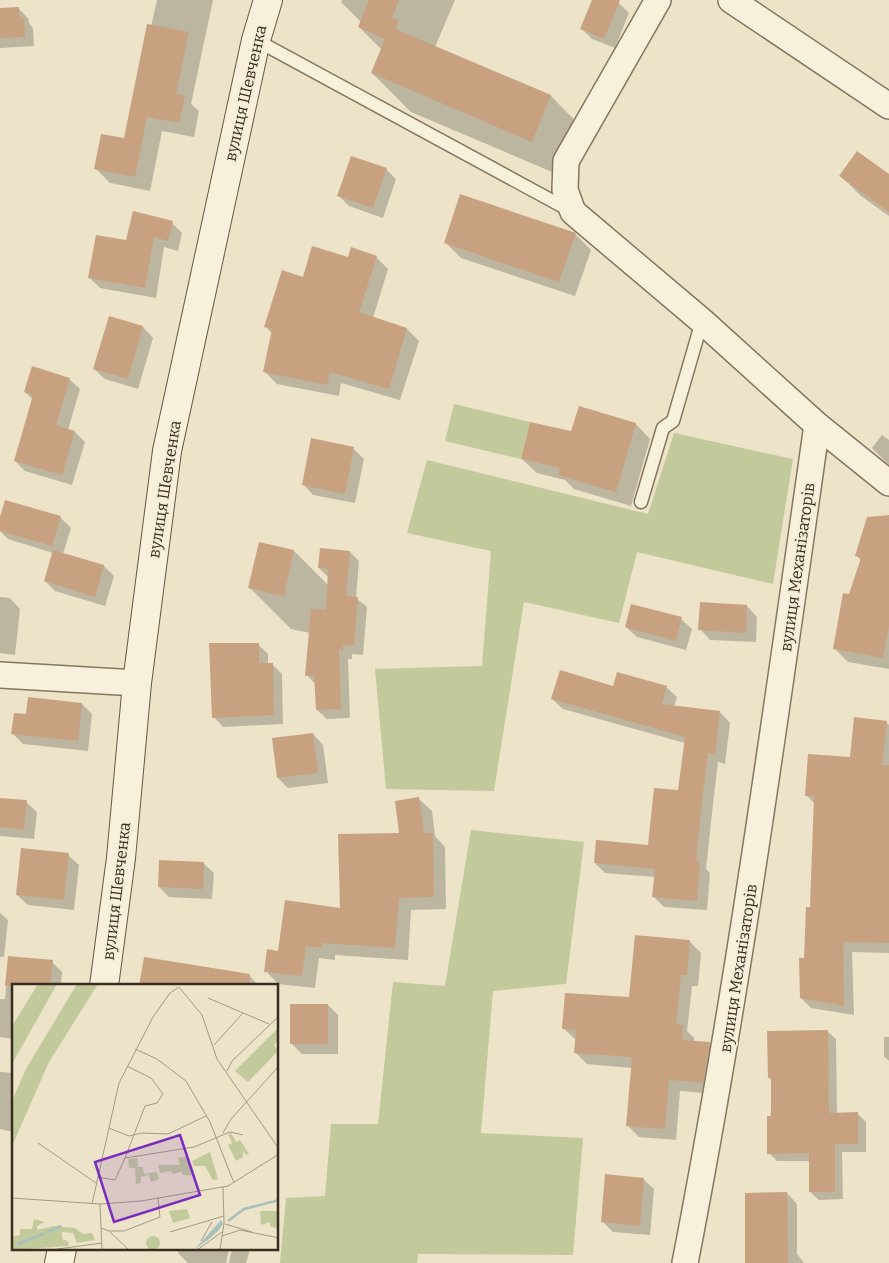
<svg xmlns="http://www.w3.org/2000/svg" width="889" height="1263" font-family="Bitter,serif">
	<rect width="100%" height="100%" fill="#ece3c8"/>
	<path fill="#c2ca9c" d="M454,404L530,422L521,459L445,441Z
		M674,433L793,459L773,584L637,552L619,623L524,602L494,791L386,789L375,669L482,666L491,551L407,533L427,460L648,514Z
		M471,830L584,842L566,984L493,991L481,1133L583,1138L573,1255L418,1254L417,1263H280L286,1198L325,1196L331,1124H378L393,982L445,986Z"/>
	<path fill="#0003" d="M157,0H213L191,104L199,111L194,137L162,131L150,191L110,183L95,168L125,140Z
		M342,0H455L435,47L551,96L589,135L571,180L411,112L372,73L382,50L359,27L361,22L341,2Z
		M593,0H612L619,3L629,13L615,48L592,39L581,28Z
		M18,8L28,18L29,23L33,28L34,46L0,48V9Z
		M386,169L396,179L383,218L349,206L339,196Z
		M841,176H889V216L861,196Z
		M172,223L182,233L178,251L164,247L156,298L100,288L90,278L127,242Z
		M575,234L591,250L575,296L461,258L445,242Z
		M376,257L388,269L373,318L407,329L419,341L400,400L341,383L339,396L277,384L265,372L272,334L265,326L348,259Z
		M143,327L153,338L138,389L105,379L94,369Z
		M69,379L80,389L68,430L75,432L85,442L72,485L25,471L15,461L33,400L25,392Z
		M579,408L636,424L650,439L631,506L574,489L565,480L537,473L522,459L572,433Z
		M882,435L889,440V465L872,448Z
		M354,449L364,459L355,503L313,495L303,484Z
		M889,516V669L848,662L835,649L861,561L857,556Z
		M60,517L71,528L63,554L104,566L114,576L105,606L55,591L45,581L53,553L8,539L0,531V521Z
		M294,551L329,586V578L319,568L350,552L359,561L356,598L367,607L363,655L352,654V659H348L350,718L327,719L317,710L316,685L307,675L310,633L291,629L250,588Z
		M0,597L10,598L20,609L15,655L0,653Z
		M747,606L757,617L756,642L710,640L700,629Z
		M681,619L692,629L686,650L637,637L626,627Z
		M258,644L268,654V664H272L282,674L283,724L223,727L214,717Z
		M614,687H666L677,697L674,707L720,712L730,723L725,764L718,762L713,804L706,869L710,873L707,910L664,907L654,897L656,877L605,873L595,863L649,846L679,792L685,743L563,709L552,699Z
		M82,704L92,714L88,751L23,744L13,734Z
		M886,722L889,725V953L852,952L854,1015L811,1008L801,998L811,909L815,804L806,795L851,758Z
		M313,734L323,745L328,783L288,788L278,778Z
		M0,799L26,802L37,812L34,839L0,836Z
		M419,799L432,811L435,836L445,847L446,909L411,910L408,960L335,955V960L319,958L315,988L278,984L266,971L279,952L341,909L401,834Z
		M68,855L79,865L74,910L28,905L17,895Z
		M203,863L214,873L212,899L169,897L159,887Z
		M0,913L8,920L4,957H0Z
		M689,941L701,953L698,986H692L687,1031L694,1038V1042L710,1043L721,1055L714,1094L680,1091L676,1140L639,1137L627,1125L632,1068L587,1064L575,1052L576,1040L563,1028L631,998Z
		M9,957L52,962L62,972L61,986H14V1039L0,1037V999H5Z
		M249,975L259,986H141Z
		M328,1005L338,1015V1054H302L292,1044Z
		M827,1031L836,1039L837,1114H858L866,1122V1152H842L843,1199L819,1200L810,1192V1161H777L769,1153L772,1081L769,1077Z
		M884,1037H889V1061L884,1056Z
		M0,1072L14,1073V1132L0,1129Z
		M643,1179L654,1189L650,1235L613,1232L603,1222Z
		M787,1193L797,1204V1254L804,1263H747Z
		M179,1249H229L226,1263H188L178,1253Z
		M232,1249H250L246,1263H229Z"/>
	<path fill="#c8a280" d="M369,0H399L392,18L399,21L395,29L551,95L532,142L371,73L385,39L358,27Z
		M592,0H620L604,39L580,29Z
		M19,7V17H24L25,37L0,38V8Z
		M147,24L189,32L176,94L185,95L179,123L147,117L135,177L94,169L101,134L124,138Z
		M857,151L889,174V212L839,176Z
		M351,156L387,168L373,208L337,196Z
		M460,194L576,233L559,282L444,243Z
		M133,211L173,221L168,241L154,237L145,288L88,278L96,235L126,240Z
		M312,246L348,257L351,247L377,256L359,312L407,328L389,389L330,372L327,385L263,372L272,329L264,327L282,270L303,277Z
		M109,316L143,326L128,379L93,369Z
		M32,366L70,378L56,425L75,431L62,475L14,461L33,395L24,392Z
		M579,406L636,423L616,492L558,475L560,468L521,459L530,422L571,431Z
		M311,438L354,447L345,494L302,485Z
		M5,500L61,516L52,546L0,531V517Z
		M889,515V626L883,658L833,649L843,593L849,594L861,558L855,556L867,517Z
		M259,542L294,550L284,596L248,588Z
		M320,548L350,551L346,596L358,597L354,646L343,645V650H339L341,709L316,710L314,675L305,676L311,609L326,610L328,569L318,568Z
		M53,550L104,565L95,597L44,581Z
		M700,602L747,605L746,633L698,630Z
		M631,604L682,617L676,641L625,627Z
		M209,643H259V663H273L274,715L212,718Z
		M560,670L613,686L617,672L667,686L662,704L720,711L715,755L708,753L703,793L696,861L700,862L697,901L652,897L655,869L594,863L596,840L648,845L654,788L678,790L685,737L551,699Z
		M28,697L82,703L78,741L11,734L14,713L26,714Z
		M854,717L887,721L882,765H889V943L843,942L844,1006L800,998L799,958H804L806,907H810L814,796H805L808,754L850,757Z
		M313,733L318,773L277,778L272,738Z
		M419,797L424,833H433L434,897L399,898L395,948L323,943L322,948L306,946L302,976L264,972L267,949L278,951L285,900L340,908L338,834L399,833L395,801Z
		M0,798L27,800L24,830L0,827Z
		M21,848L69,853L64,900L16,895Z
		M159,860L204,862L203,889L158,887Z
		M635,935L690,940L687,975H681L676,1024L683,1025L682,1040L710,1042L703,1083L669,1080L665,1129L626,1126L632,1057L574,1053L576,1030L562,1029L565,993L629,997Z
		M8,956L53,960L50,986H5Z
		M144,957L250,974L249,986H139Z
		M290,1004H328V1044H290Z
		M828,1030L829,1113L858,1112V1144H835V1192H809V1153L767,1154V1116H771V1078H768L767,1031Z
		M605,1174L644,1178L640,1226L601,1222Z
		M787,1192L788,1263H745V1193Z"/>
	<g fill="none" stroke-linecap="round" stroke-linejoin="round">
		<defs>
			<path id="service" d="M256,40L571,211
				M641,502L663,428L673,421L702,321"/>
			<path id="minor" d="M658,0L566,161L565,190L573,212L702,321L817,425C777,705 739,985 685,1263
				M731,0L889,106
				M817,425L889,483
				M0,675L137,683"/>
			<path id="secondary" d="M104,986L121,858L137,683L167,451L256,40L268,0
				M59,1263L62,1249"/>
		</defs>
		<use href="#service" stroke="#87765e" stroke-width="15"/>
		<use href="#minor" stroke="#87765e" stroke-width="28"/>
		<use href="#secondary" stroke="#695741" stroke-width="30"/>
		<use href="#service" stroke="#f7f0db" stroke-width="12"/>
		<use href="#minor" stroke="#f7f0db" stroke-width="25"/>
		<use href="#secondary" stroke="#f7f0db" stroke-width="28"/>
	</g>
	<g text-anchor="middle" stroke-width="4" stroke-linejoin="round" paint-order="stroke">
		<g font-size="16" fill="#382d20" stroke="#f4edd7">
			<text transform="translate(245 93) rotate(-77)" y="6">вулиця Шевченка</text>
			<text transform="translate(164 489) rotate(-81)" y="6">вулиця Шевченка</text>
			<text transform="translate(797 567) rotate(-82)" y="6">вулиця Механізаторів</text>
			<text transform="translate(116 891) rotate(-83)" y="6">вулиця Шевченка</text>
			<text transform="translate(738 968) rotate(-81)" y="6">вулиця Механізаторів</text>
		</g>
	</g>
	<g transform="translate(12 984)">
		<rect width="266" height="266" fill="#ece3c8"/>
		<path d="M26,0H45L0,80V42ZM65,0H86L37,78L0,162V117L14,85ZM266,44V56L262,61L266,67L236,98L223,87ZM219,149L224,158L228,156L237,170L234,171L231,167V173L224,177L216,161L220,159L216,150ZM198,168L206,195L201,196L193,182H182L180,177ZM175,172L183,192L171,191L170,188L160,190L159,187L148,189L146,181H168L166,174ZM125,174L126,183H131L132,190L145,188L147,195L139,198L137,191L129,193V199L124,200L123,184H117L116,175ZM175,225L178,234L161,239L157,227ZM248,227H266V245L258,242V238L249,241ZM22,235L33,238L25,242V246L42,242L63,244L71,250L80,249L83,256L65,259L61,249L50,248V255L56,257L57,262L0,266V253L8,251V245H20ZM134 259a7 7 0 1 1 14 0a7 7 0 1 1-14 0Z" fill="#c2ca9c"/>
		<path d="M209,236L211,240L206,247L197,255L183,265Z" fill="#a8c0bb"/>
		<path fill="none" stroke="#a8c0bb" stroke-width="2.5" d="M216,237L232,225L267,216M35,248L49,242M6,260L33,249"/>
		<path fill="none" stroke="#a49a85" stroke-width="1" d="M196,14L257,40M202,61L231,29M123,65L145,75L174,97L198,138L222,199M215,87L220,77L267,32M97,144L117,152L130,149L156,150L194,132M211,149L219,135L267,82M26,159L84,199M113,174L133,122L145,119L151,110L139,94L115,82M85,193L103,196L113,174L182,163L218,148L231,151M0,214L88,220L129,217L216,202L267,170M80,220L107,99L141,33L158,9L167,3L190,31L205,75L267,165M88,220L90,266M213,240L240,248M89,244L97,247L117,266M97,247H112L148,233L146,214M158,248L212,232M210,252L228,246L267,254M189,257L200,238M38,266L90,259M185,266L210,248M208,266L212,239L211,203"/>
		<path fill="#7b2cbf" fill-opacity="0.15" stroke="#7b2cbf" stroke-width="2.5" d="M168,151L188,211L102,238L83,178Z"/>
		<rect width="266" height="266" fill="none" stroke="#382d20" stroke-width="2.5"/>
	</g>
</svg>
